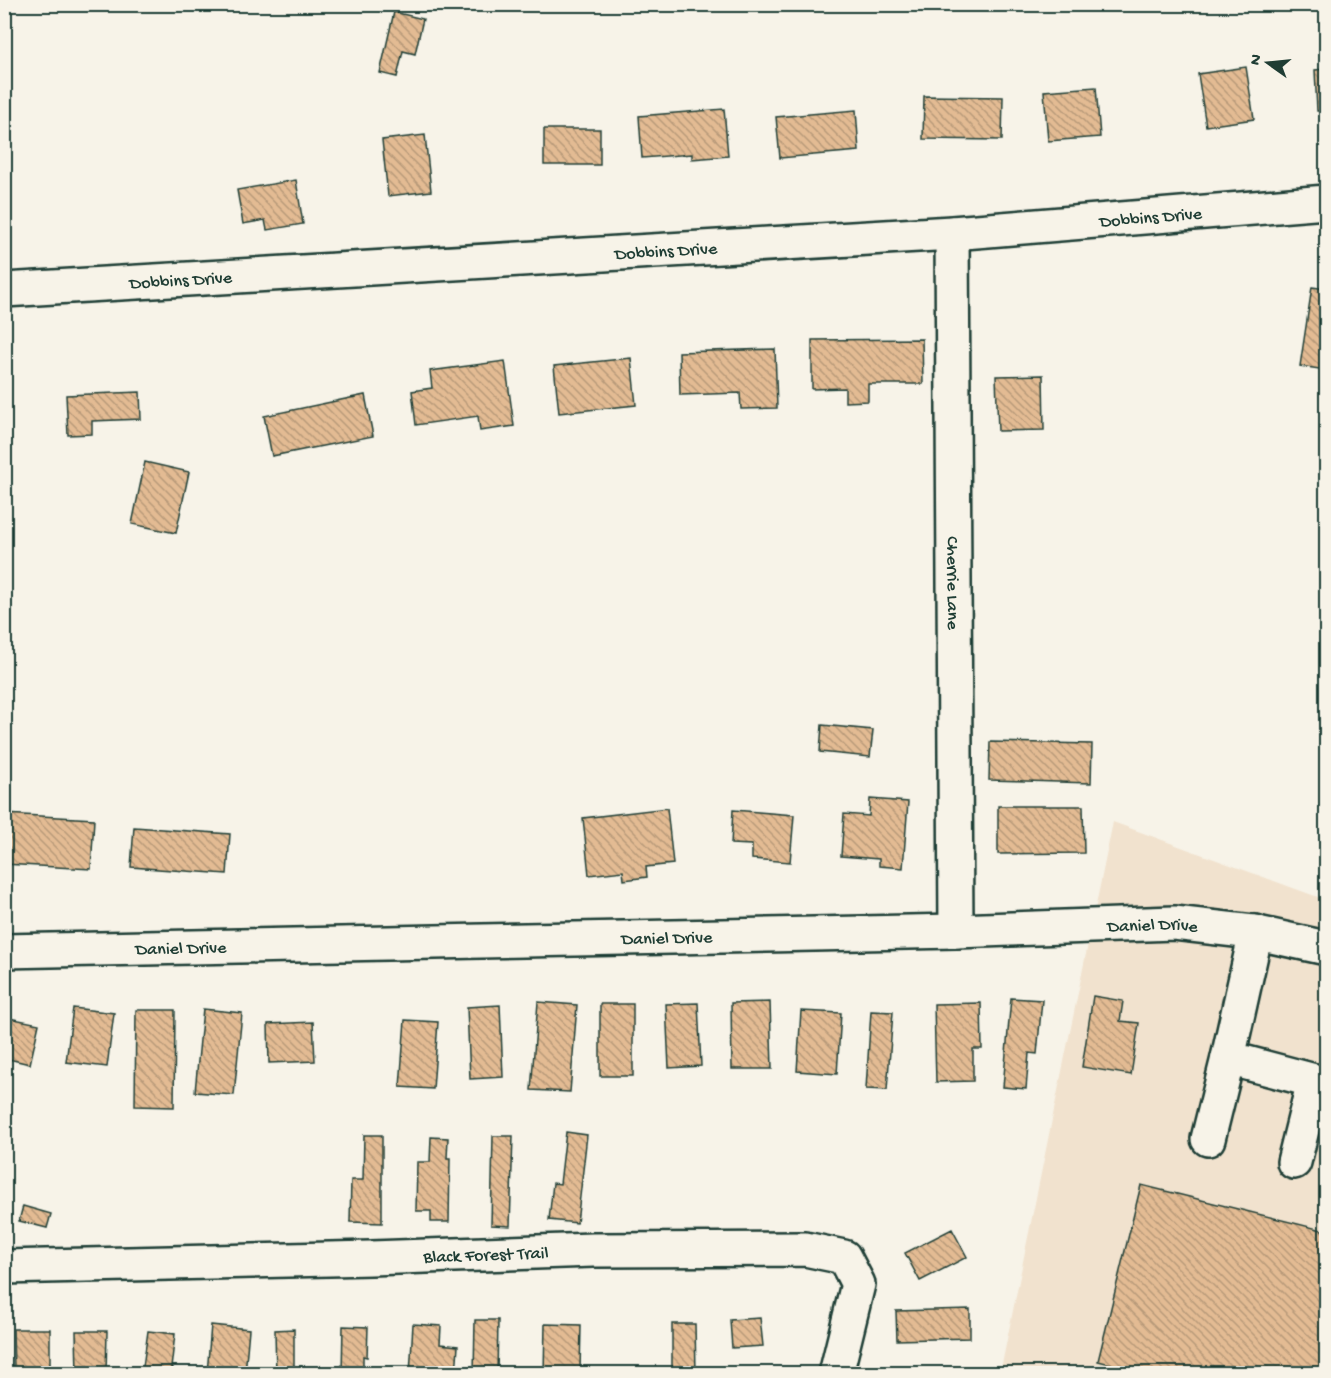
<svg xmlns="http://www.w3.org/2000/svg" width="1331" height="1378" font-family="'Gochi Hand',sans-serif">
	<defs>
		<pattern id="building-back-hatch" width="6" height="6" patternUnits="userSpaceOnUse" patternTransform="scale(1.5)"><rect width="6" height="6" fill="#e3bb93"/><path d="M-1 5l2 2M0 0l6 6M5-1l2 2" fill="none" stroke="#b79979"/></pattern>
	</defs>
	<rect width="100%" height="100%" fill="#f7f3e8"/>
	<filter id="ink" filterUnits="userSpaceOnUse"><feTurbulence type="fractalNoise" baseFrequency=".0167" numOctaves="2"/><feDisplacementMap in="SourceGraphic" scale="12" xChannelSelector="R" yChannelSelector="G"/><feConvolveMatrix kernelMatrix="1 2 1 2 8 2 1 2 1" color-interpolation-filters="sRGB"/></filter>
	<g filter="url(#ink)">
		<path fill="#f1e2ce" d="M1113,822L1326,900V1373L1000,1374Z"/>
		<path fill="url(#building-back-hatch)" stroke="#1f3d34" stroke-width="1.5" d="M394,12L423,19L415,54L403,51L397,77L380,73Z
			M1246,67L1254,119L1206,126L1198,74Z
			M1326,69V111H1317L1315,70Z
			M1096,87L1100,137L1048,141L1044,91Z
			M924,96L1003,97L1002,140L923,139Z
			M724,109L728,156L692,159V154L642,158L639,116Z
			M856,110L859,151L780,158L776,117Z
			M544,129H600V165H544Z
			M425,135L431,191L388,196L382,140Z
			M296,180L303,224L267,230L265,220L243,224L237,190Z
			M1312,287L1326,289V370L1300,366Z
			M922,339L923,384H868V401L845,402V388L812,389V340Z
			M775,349L777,408L741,409L740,393L680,395L679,352Z
			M631,358L636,405L559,413L554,366Z
			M505,361L514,426L480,431L478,416L416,425L412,391L432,388L430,371Z
			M1043,375L1044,430L998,431L996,376Z
			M140,392L141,419L92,421V434L68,435L66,395Z
			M365,395L373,436L272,456L264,416Z
			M145,462L189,472L176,533L132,524Z
			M822,725L873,730L870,757L820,752Z
			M990,742L1092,744L1091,783L989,780Z
			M870,799L908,802L903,868L879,866V859L841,856L844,814L869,816Z
			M998,806H1083L1084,853L998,854Z
			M667,808L673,864L646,867L647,877L624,880L623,871L589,875L583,818Z
			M733,810L794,815L790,862L752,859V845L731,844Z
			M4,814L94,819L91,869L4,864Z
			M134,827L230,834L227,874L131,867Z
			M1093,996L1123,1001L1120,1021L1139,1023L1131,1075L1082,1067Z
			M1011,998L1042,1000L1037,1054L1029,1053L1026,1089L1003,1087Z
			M538,1002L577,1005L570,1092L531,1090Z
			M770,1002L772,1069H732L731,1003Z
			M698,1003L701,1066L669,1068L666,1004Z
			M981,1003L982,1049H973V1081L936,1082L934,1004Z
			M600,1004H633V1076H600Z
			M500,1005L503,1077L470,1079L467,1007Z
			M73,1008L114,1013L107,1067L66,1062Z
			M203,1009L242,1013L234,1095L195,1092Z
			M136,1010H175L174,1107L135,1106Z
			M801,1011L841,1013L837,1074L797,1071Z
			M871,1011L893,1012L887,1090L866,1089Z
			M4,1017L39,1024L30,1064L4,1058Z
			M405,1020L438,1022L433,1089L400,1087Z
			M313,1022L315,1061L269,1063L268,1024Z
			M566,1132L587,1135L577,1223L549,1220L553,1183L560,1184Z
			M364,1135H382V1223L350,1222L351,1180H363Z
			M493,1136H513L510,1226L491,1225Z
			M431,1137L448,1138L447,1158H450L449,1222H431V1211H416L417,1162H430Z
			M1141,1185L1326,1231V1374H1151L1098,1361Z
			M23,1206L51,1214L47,1228L19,1221Z
			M952,1229L967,1257L920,1281L905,1253Z
			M970,1309V1338L897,1340L896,1311Z
			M760,1318L763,1346L732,1348L730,1320Z
			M475,1320H498L497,1374H474Z
			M413,1324L441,1326L440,1344L458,1346L456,1374H410Z
			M545,1324L581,1325L580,1371H571V1374H544Z
			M672,1324H695L696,1374H672Z
			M211,1325L249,1329L245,1374H207Z
			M343,1326L368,1327L367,1357L363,1356V1374H342Z
			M13,1329H50V1374H14Z
			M294,1329V1374H276L275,1330Z
			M76,1331H107L106,1374H77Z
			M148,1331L175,1334L171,1368H173L172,1374H142Z"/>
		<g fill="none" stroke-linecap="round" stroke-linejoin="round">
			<defs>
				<g id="minor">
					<path id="s1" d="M952,233L956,931"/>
					<path id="s2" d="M4,290L952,233L1326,202"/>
					<path d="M1256,932L1228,1058L1326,1084"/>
					<path id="s3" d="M4,951L956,931L1174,923L1253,932L1326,948"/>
					<path d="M1208,1139L1228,1058"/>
					<path d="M1294,1162L1314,1081"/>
					<path id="s4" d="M4,1267L371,1258L593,1250L805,1249L844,1257L858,1284L836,1374"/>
				</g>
			</defs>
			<use href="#minor" stroke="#1f3d34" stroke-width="38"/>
			<use href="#minor" stroke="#f7f3e8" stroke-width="33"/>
		</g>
	</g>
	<g text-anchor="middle" stroke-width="4.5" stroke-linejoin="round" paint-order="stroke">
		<g font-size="18" fill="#1f3d34" stroke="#f7f3e8">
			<text dy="6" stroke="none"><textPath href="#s2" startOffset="1149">Dobbins Drive</textPath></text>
			<text dy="6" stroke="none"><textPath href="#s2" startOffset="663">Dobbins Drive</textPath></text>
			<text dy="6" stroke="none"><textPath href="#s2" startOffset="177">Dobbins Drive</textPath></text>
			<text dy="6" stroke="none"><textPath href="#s1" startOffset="350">Cherrie Lane</textPath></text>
			<text dy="6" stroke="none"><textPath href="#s3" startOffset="1149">Daniel Drive</textPath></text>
			<text dy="6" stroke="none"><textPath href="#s3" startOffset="663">Daniel Drive</textPath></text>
			<text dy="6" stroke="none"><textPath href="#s3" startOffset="177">Daniel Drive</textPath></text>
			<text dy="6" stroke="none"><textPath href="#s4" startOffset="482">Black Forest Trail</textPath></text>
		</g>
	</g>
	<rect width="1331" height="1378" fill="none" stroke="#f7f3e8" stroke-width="24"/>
	<rect x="12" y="12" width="1307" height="1354" fill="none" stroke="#1f3d34" stroke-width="2" filter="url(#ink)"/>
	<g transform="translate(1268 63) rotate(285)" stroke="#f7f3e8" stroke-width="4.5" paint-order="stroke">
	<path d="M0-4.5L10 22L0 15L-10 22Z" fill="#1f3d34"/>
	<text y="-9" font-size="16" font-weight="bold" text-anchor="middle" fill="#1f3d34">N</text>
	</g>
</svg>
